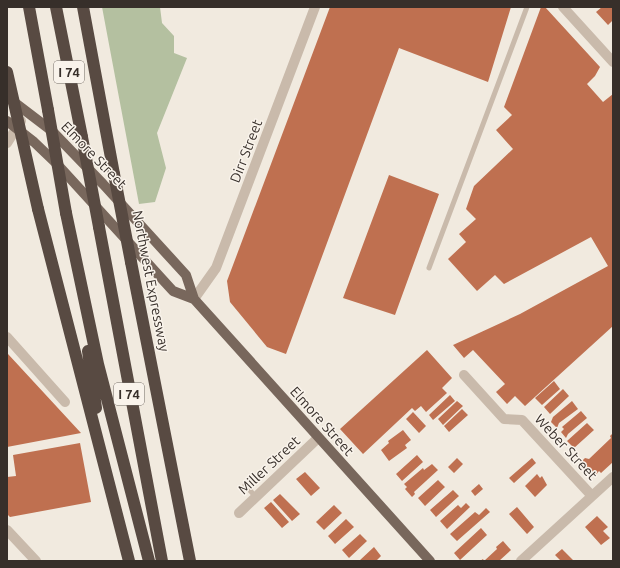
<svg xmlns="http://www.w3.org/2000/svg" width="620" height="568" font-family="Ubuntu,sans-serif">
	<rect width="100%" height="100%" fill="#f1eadf"/>
	<path fill="#b4c0a0" d="M102,7H160L162,23L174,36V53L187,58L157,133L166,168L155,202L139,204Z"/>
	<path fill="#bf7050" d="M330,7H511L488,82L399,48L286,354L267,347L230,302L227,281Z
		M541,7H545L600,67L595,76L587,84L603,102L613,94V326L525,406L515,396L507,404L496,392L505,384L473,350L464,358L453,345L520,314L608,266L591,237L504,284L495,275L477,291L448,259L466,242L459,234L476,219L466,209L474,186L513,149L496,130L512,115L504,107Z
		M602,7H613V20L608,25L596,12Z
		M389,175L439,194L395,315L343,298Z
		M427,350L452,378L442,388L447,393L426,412L421,406L415,411L412,408L363,454L340,429Z
		M8,354L81,433L7,447Z
		M554,381L560,389L542,405L535,398Z
		M563,389L569,396L550,414L544,407Z
		M450,395L455,401L433,420L429,415Z
		M457,401L463,406L443,425L438,419Z
		M572,401L578,409L559,423L557,428L551,422L553,417Z
		M462,409L468,415L449,432L444,426Z
		M581,411L587,418L568,434L566,438L561,432L564,429L562,427Z
		M413,412L426,426L419,433L406,419Z
		M587,423L594,430L574,448L567,441Z
		M403,430L411,440L405,445L407,448L389,461L381,450L389,443L388,441Z
		M613,433V462L601,473L599,471L595,476L583,464V460L585,458L589,459L611,438L610,436Z
		M80,443L91,502L10,517L7,514V477L16,476L13,455Z
		M417,455L423,462L402,481L396,474Z
		M457,458L463,464L454,473L448,467Z
		M532,458L536,463L514,483L509,478Z
		M432,464L438,470L414,492L415,494L412,497L405,489L407,487L404,484L423,468L424,470Z
		M305,472L320,488L311,496L296,479Z
		M537,474L540,478L542,476L547,485L535,497L525,486Z
		M438,480L445,487L425,506L418,498Z
		M479,484L483,489L475,496L471,491Z
		M453,490L459,496L436,517L430,510Z
		M280,494L300,514L292,521L273,500Z
		M271,502L289,522L282,528L264,508Z
		M466,503L470,507L447,529L440,521L458,505L461,508Z
		M334,505L342,513L324,530L316,522Z
		M517,507L534,527L527,534L509,514Z
		M486,508L490,512L457,541L450,534L475,512L479,515Z
		M597,516L608,527L603,531L610,538L601,545L585,527Z
		M346,519L354,527L335,544L328,536Z
		M481,528L487,535L460,560L454,553Z
		M360,534L367,541L349,558L342,550Z
		M503,541L511,550L499,561H480L483,559L484,561L497,549L496,547Z
		M374,547L381,556L376,561H359Z
		M562,549L574,561H561L555,555Z"/>
	<g fill="none" stroke-linecap="round" stroke-linejoin="round">
		<path stroke="#c9baab" stroke-width="5" d="M429,268L527,7
			M245,485L256,497"/>
		<path stroke="#c9baab" stroke-width="10" d="M563,7L613,62
			M7,143L21,121
			M194,299L216,268L315,7
			M7,337L65,402
			M464,375L504,419L522,420L592,496
			M239,513L318,438
			M7,530L36,561
			M521,561L613,477"/>
		<path stroke="#78675c" stroke-width="10" d="M10,99L52,131L103,184L186,275L194,299L430,561
			M7,121L34,142L57,164L173,291L194,299"/>
		<path stroke="#584a42" stroke-width="12" d="M29,7L48,110
			M56,7L82,137
			M83,7L114,174
			M38,209L129,561
			M66,213L98,364L149,561
			M99,227L162,561
			M131,262L190,561
			M88,351L96,408"/>
		<path stroke="#584a42" stroke-width="12" d="M7,72L38,209
			M48,110L66,213
			M82,137L99,227
			M114,174L131,262"/>
	</g>
	<g text-anchor="middle" stroke-width="3" stroke-linejoin="round" paint-order="stroke">
		<g fill="#f9f3eb" stroke="#716a64" stroke-width="1">
			<rect x="54" y="61" width="30" height="22" rx="3"/>
			<rect x="114" y="383" width="30" height="22" rx="3"/>
		</g>
		<g font-size="13" font-weight="bold" fill="#372f2a">
			<text x="69" y="77">I 74</text>
			<text x="129" y="399">I 74</text>
		</g>
		<g font-size="14" fill="#372f2a" stroke="#f9f3eb">
			<text transform="translate(246 151) rotate(-69)" y="5">Dirr Street</text>
			<text transform="translate(94 155) rotate(46)" y="5">Elmore Street</text>
			<text transform="translate(151 281) rotate(79)" y="5">Northwest Expressway</text>
			<text transform="translate(322 421) rotate(48)" y="5">Elmore Street</text>
			<text transform="translate(566 447) rotate(47)" y="5">Weber Street</text>
			<text transform="translate(269 465) rotate(-43)" y="5">Miller Street</text>
		</g>
	</g>
	<rect width="620" height="568" fill="none" stroke="#372f2a" stroke-width="16"/>
</svg>
